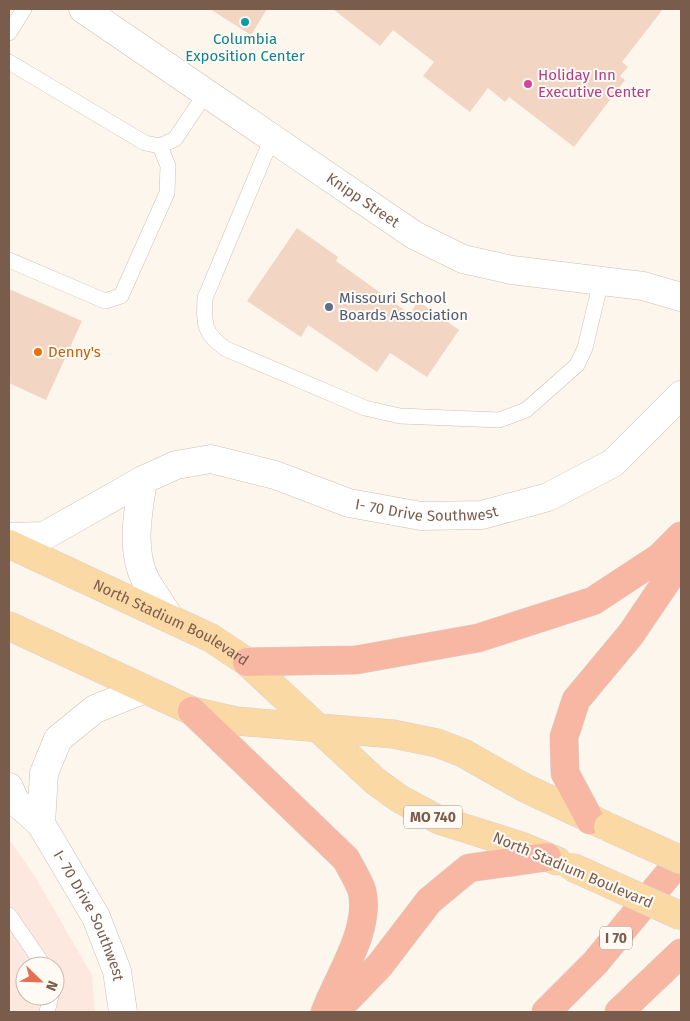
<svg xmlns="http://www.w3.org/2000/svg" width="690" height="1021" font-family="'Fira Sans',sans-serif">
	<rect width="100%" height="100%" fill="#fdf6ec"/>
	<path fill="#fde8e0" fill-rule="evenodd" d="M9,839L34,875L92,975L95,1012H9ZM25,966H55V996H25Z"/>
	<path fill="#f3d5c3" d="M210,9H267L251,35Z
		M333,9H663L622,62L628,67L620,76L625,80L574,147L509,97L505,102L488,88L470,112L423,76L434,62L393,30L380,46Z
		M297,228L338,257L336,261L410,314L418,301L459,330L427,377L390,353L377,372L308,325L301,337L247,301Z
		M9,289L82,321L46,400L9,383Z"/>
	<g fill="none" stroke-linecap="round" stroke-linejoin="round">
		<defs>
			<path id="service" d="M9,33L24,9
				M9,62L145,143L160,146L175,139L206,93
				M272,138L205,298C204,324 203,333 226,349L365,408L400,416L499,420L526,410L577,365L585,348L601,281
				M9,260L105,301L121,296L167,193L168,166L160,146
				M9,915L44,966
				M47,1012L51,996"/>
			<g id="minor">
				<path id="s1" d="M83,9L414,235L463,259L512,270L643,286L681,297"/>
			</g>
			<g id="tertiary">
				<path d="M143,480C138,513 130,550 146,581C153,593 162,605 169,617"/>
				<path id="s2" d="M9,537L44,536L143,480L176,465L211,459L275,475L349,503L421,516L482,515L548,497L613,463L681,395"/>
				<path id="s3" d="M9,787L15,801L41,824L96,917L117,971L123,1012"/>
				<path d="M41,824L44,773L58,739L95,709L145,689"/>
			</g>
			<g id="primary">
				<path id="s4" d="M9,544L211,638L247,662L375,781L400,799L439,820L521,846L557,861"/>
				<path d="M9,626L192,711L236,721L393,734L437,743L463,753L525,788L604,825"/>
			</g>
			<path id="motorway" d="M247,662L356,660L478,638L593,601L660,557L681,536
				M192,711L346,859C351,869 359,881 362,891C371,930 338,977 325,1012
				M590,820L565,773L564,737L576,700L631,634L681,560
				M335,1012L380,965L429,901L469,868L547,857
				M546,1012L595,963L681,859
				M619,1012L681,953"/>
		</defs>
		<use href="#service" stroke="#d1beb0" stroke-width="16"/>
		<use href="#minor" stroke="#d1beb0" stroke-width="29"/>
		<use href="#tertiary" stroke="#d1beb0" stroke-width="29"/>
		<use href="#primary" stroke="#dad1cd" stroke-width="29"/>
		<use href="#motorway" stroke="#dad1cd" stroke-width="29"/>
		<use href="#service" stroke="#fff" stroke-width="15"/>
		<use href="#minor" stroke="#fff" stroke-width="28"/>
		<use href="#tertiary" stroke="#fff" stroke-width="28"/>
		<use href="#primary" stroke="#fbd9a5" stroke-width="28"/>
		<use href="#motorway" stroke="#f7b7a3" stroke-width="28"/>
		<defs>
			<path id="primary-bridge" d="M608,827L681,860
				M572,867L681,916"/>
		</defs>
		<use href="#primary-bridge" stroke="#dad1cd" stroke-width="29" stroke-linecap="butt"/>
		<use href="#primary-bridge" stroke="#fbd9a5" stroke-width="28"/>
	</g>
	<circle fill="#0f9aa8" stroke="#fffaf3" stroke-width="2" cx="245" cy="22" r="5"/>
	<circle fill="#d1479c" stroke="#fffaf3" stroke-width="2" cx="528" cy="84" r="5"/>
	<circle fill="#5c6f8a" stroke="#fffaf3" stroke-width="2" cx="329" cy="307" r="5"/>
	<circle fill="#e8710a" stroke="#fffaf3" stroke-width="2" cx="38" cy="352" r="5"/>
	<g text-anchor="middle" stroke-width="4" stroke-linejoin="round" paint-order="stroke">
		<g fill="#fffaf3" stroke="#a28b7f" stroke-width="1">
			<rect x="404" y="805.5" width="58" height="23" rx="4"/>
			<rect x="600" y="926.5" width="32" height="23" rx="4"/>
		</g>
		<g font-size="14" font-weight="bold" fill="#7a5c4d">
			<text x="433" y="822">MO 740</text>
			<text x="616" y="943">I 70</text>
		</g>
		<g font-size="15" fill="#0d838f" stroke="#fffaf3">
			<text x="245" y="44">Columbia<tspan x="245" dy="17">Exposition Center</tspan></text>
		</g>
		<g font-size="15" fill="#b23c85" stroke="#fffaf3" text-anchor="start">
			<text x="538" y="80">Holiday Inn<tspan x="538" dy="17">Executive Center</tspan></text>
		</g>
		<g font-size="15" fill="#7a5c4d" stroke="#fffaf3">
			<text dy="5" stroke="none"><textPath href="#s1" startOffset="339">Knipp Street</textPath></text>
			<text dy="5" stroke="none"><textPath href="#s2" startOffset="444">I- 70 Drive Southwest</textPath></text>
			<text dy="5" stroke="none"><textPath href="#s4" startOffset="180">North Stadium Boulevard</textPath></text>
			<text transform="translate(573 870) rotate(23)" y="5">North Stadium Boulevard</text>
			<text dy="5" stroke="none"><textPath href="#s3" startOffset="154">I- 70 Drive Southwest</textPath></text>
		</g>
		<g font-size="15" fill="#4e5e75" stroke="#fffaf3" text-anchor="start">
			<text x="339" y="303">Missouri School<tspan x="339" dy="17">Boards Association</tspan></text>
		</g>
		<g font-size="15" fill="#c56008" stroke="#fffaf3" text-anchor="start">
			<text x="48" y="357">Denny's</text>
		</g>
	</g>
	<rect width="690" height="1021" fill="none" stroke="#7a5c4d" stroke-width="20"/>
	<g transform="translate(40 981) rotate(113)"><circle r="24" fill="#fffaf3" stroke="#cabbb1"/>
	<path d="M0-4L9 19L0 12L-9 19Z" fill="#e76f51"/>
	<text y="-8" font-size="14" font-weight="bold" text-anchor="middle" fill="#7a5c4d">N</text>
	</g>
</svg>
